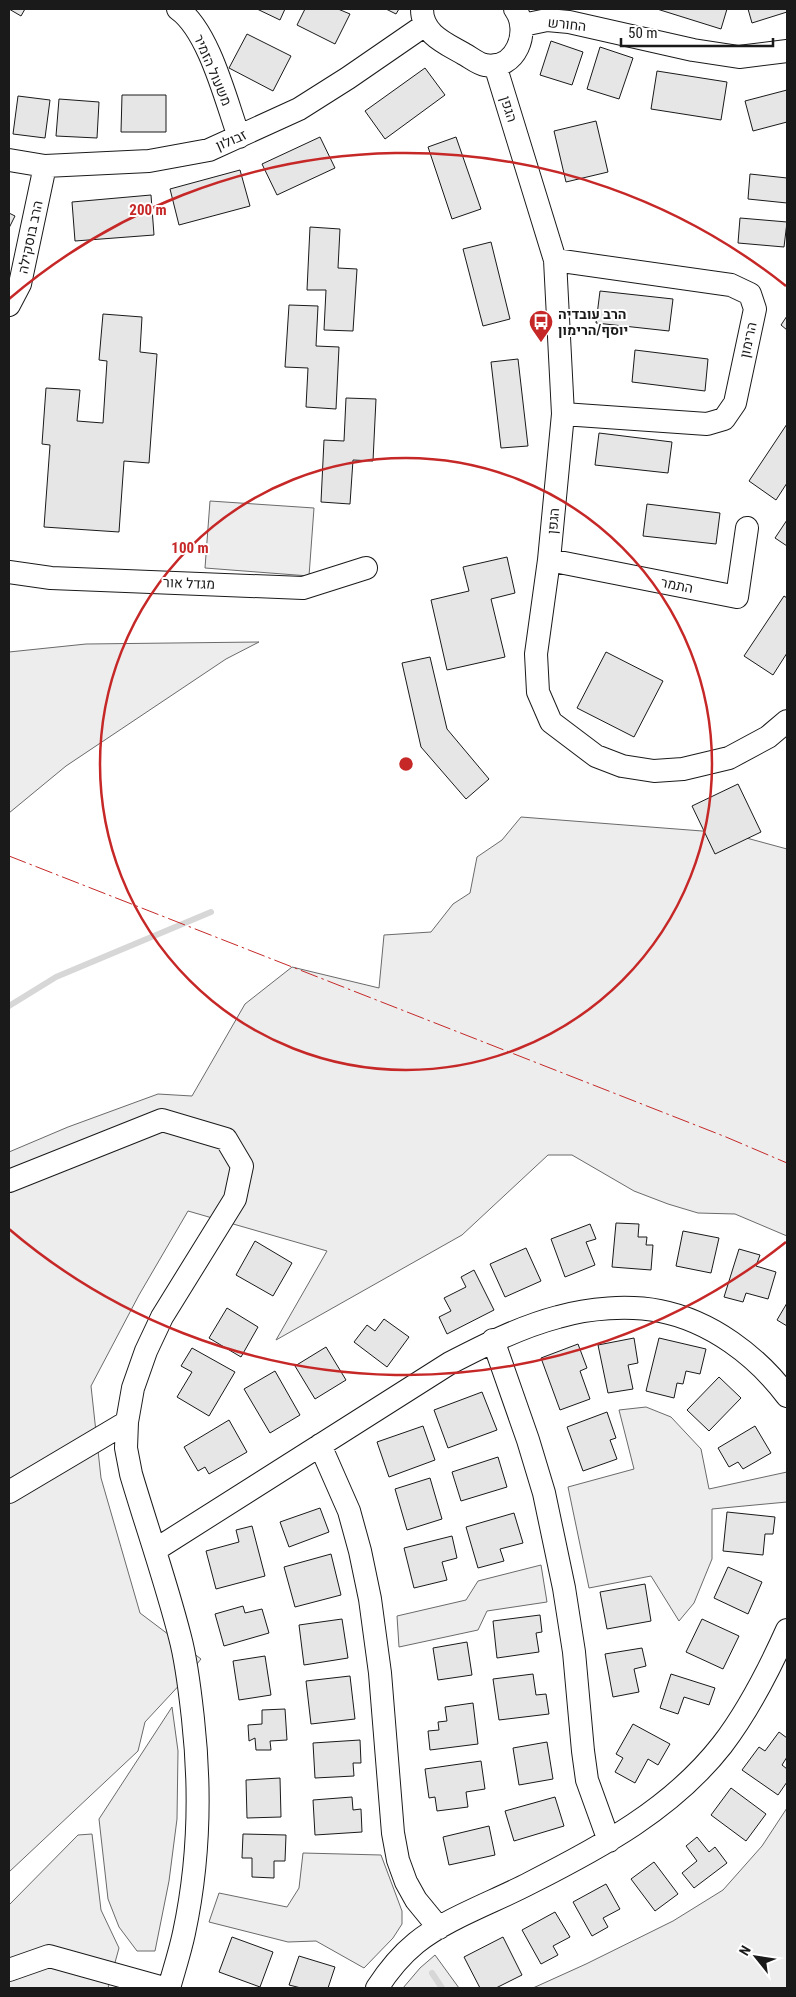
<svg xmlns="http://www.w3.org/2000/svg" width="796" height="1997" font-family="'Roboto Condensed',Heebo,sans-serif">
	<rect width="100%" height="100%" fill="#fff"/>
	<path fill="#ededed" stroke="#6a6a6a" d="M210,501L314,508L309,576L205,568Z
		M259,642L226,659L66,766L9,813V652L86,644Z
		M521,817L728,833L787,849V1236L735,1214L698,1213L668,1204L634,1191L572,1155H548L462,1235L276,1340L327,1251L188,1211L139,1295L91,1386L101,1478L140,1613L201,1659L185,1679L145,1722L138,1751L9,1872V1152L68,1127L158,1094L192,1096L245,1004L292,967L379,988L384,935L431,932L453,904L470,893L477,857L502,840Z
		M646,1407L671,1417L701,1449L709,1489L787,1472V1502L712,1509V1559L694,1603L679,1621L651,1576L589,1588L568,1487L634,1469L619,1410Z
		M541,1565L547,1602L487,1611L478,1630L399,1647L397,1616L466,1600L478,1581Z
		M172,1707L178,1751L177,1819L169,1881L155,1951H137L119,1927L108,1899L99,1819Z
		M787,1808V1988H533L586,1964L673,1921L723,1890L762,1846Z
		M92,1834L101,1910L119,1948L108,1988H9V1905L78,1835Z
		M303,1853L381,1855L402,1911V1924L393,1938L364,1968L316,1941L288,1942L209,1922L219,1893L287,1907L299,1888Z
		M435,1955L459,1988H403L420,1968Z"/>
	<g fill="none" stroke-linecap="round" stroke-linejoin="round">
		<path stroke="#d7d7d7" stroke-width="6" d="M9,1006L56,977L211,912
			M432,1973L442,1988"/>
	</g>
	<path fill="#e6e6e6" stroke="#1a1a1a" d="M9,9H25L21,16Z
		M257,9H285L280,20Z
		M305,9H338L350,14L335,44L297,25Z
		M386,9H399L396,14Z
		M657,9H727L721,29Z
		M748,9H787V12L752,23Z
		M247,34L291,56L273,91L229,68Z
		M551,41L583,52L572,85L540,75Z
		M600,47L633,58L619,99L587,89Z
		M425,68L445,95L385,139L365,111Z
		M657,71L727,82L721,120L651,109Z
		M787,90V122L753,131L745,101Z
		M122,95H166V132H121Z
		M18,96L50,100L45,138L13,134Z
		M59,99L99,102L97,138L56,136Z
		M596,121L608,172L566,182L554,131Z
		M320,137L335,168L277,195L262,164Z
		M456,137L481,209L452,219L428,147Z
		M240,170L250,206L179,225L170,189Z
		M750,174L787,178V203L748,199Z
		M151,195L154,235L75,241L72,202Z
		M9,213L15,216L9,228Z
		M740,218L787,222L784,247L738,243Z
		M310,227L340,229L338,268L357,269L353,331L324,330L326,290H307Z
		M491,242L510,319L483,326L463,249Z
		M600,291L673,299L669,331L596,323Z
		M289,305L318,306L316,346L339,347L336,409L306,407L308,368L285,367Z
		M103,314L142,317L140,352L157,354L149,463L124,461L119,532L44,527L50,445L42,444L46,388L80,390L77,421L103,423L107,361L99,360Z
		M787,316V330L781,325Z
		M635,350L708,359L705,391L632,382Z
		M518,359L528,446L501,448L491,362Z
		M346,398L376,399L373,461L353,460L350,504L321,502L324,440L344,441Z
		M787,424V483L776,500L749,481Z
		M599,433L672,442L668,473L595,465Z
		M647,504L720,513L716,544L643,536Z
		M787,520V546L775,538Z
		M507,557L515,593L491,599L505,657L447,670L431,600L469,591L463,567Z
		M784,596L787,598V653L773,675L744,656Z
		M606,652L663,681L634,737L577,708Z
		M430,657L447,729L489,779L466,799L421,747L402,663Z
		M738,784L761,832L715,854L692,806Z
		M616,1223L639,1224L638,1237H647L646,1245H653L651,1270L612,1267Z
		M590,1224L596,1239L586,1242L595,1265L565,1277L551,1239Z
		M683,1231L719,1238L711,1273L676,1266Z
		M255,1241L292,1263L273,1296L236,1275Z
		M526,1248L541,1281L505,1297L490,1264Z
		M739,1249L760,1255L756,1266L776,1272L768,1299L746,1293L743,1302L724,1297Z
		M474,1270L494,1310L447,1334L439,1317L451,1311L444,1298L466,1287L461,1277Z
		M787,1303V1326L777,1320Z
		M227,1308L258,1327L241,1357L209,1338Z
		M384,1319L409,1337L387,1367L354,1342L367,1325L375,1331Z
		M634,1338L638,1363L628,1365L633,1389L608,1393L598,1345Z
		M659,1338L706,1349L700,1374L686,1371L683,1384L677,1383L674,1398L646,1391Z
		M578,1344L587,1368L580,1371L590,1399L560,1410L541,1358Z
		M326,1347L346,1380L315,1399L295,1366Z
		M192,1348L235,1372L209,1416L177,1397L192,1372L181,1366Z
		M275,1371L300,1415L270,1433L244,1389Z
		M719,1377L741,1398L709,1431L687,1410Z
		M482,1392L497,1430L448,1448L434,1410Z
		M607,1412L616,1438L610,1440L617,1459L583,1471L567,1427Z
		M229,1420L247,1452L209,1474L205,1467L198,1471L184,1447Z
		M423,1426L435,1460L389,1477L377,1442Z
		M755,1426L771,1453L743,1469L738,1462L729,1467L718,1448Z
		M498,1457L507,1487L461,1501L452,1472Z
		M430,1478L442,1519L407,1530L395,1489Z
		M320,1508L329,1532L289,1547L280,1522Z
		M727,1512L775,1517L773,1534H765L763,1555L723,1551Z
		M514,1513L523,1543L500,1549L504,1561L478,1568L466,1527Z
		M252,1526L265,1576L216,1589L206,1551L239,1542L236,1530Z
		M452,1536L457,1558L442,1562L447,1580L414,1588L404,1548Z
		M331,1554L341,1595L295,1607L284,1567Z
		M728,1567L762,1582L748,1614L714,1598Z
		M645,1584L651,1621L607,1629L600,1592Z
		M243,1606L245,1613L262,1609L269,1633L224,1646L215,1614Z
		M540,1615L542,1632L536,1633L539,1652L497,1658L493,1621Z
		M342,1619L348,1658L304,1665L299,1625Z
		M702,1619L739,1636L723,1669L686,1652Z
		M467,1642L472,1675L438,1680L433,1648Z
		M642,1648L646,1666L634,1669L639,1692L613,1697L605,1654Z
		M265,1656L271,1695L239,1700L233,1661Z
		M533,1674L536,1695L546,1694L549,1714L499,1720L493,1679Z
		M671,1674L715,1688L709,1705L684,1697L678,1714L660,1708Z
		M350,1676L355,1719L311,1724L306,1681Z
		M473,1703L478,1744L430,1750L428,1731L439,1730L438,1722L447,1721L445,1707Z
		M285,1709L287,1740L270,1741L271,1750H256L255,1738L249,1741L248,1725L262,1724V1710Z
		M633,1724L670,1744L658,1765L648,1759L635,1783L615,1772L623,1758L616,1754Z
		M779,1732L787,1738V1757L782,1765L787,1769V1782L778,1795L742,1770L759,1747L765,1751Z
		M360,1740L361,1763H353L354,1776L315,1778L313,1743Z
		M547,1742L553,1779L519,1785L513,1748Z
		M481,1761L485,1789L466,1792L468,1807L437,1811L435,1797L429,1798L425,1769Z
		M280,1778L281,1817L247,1818L246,1780Z
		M731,1788L766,1814L746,1841L711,1815Z
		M352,1797L353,1810L361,1809L362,1832L315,1835L313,1800Z
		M555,1797L564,1826L514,1841L505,1811Z
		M489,1826L495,1855L449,1865L443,1837Z
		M243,1834L286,1835L285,1861H274V1878L252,1877V1858H242Z
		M697,1837L709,1852L715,1847L727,1863L694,1888L682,1873L697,1861L686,1846Z
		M654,1862L678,1894L655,1911L631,1879Z
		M606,1884L620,1909L603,1918L608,1927L592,1936L573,1902Z
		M555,1912L570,1937L553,1946L558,1955L541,1964L522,1930Z
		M232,1937L273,1952L260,1987L219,1972Z
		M503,1937L522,1975L496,1988H480L464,1957Z
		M299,1956L335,1967L328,1988H301L289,1985Z"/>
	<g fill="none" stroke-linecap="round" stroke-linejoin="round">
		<defs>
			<path id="minor" d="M178,9C209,31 226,101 239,137
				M422,9C422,34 445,43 464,54C470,57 478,64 485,65C516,71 531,31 515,9
				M523,25L547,20L569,22L693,50L739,57L787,51
				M495,65L555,260L563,414L549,560L536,654L538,692L551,722L596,756L622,766L654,771L683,769L729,758L768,737L787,721
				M9,160L45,166L149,161L209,150L299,109L348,78L425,25
				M555,260L731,285L750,294L755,309L735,403L724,419L707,424L563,414
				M9,305L20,284L45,166
				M549,560L737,597L747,528
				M9,572L51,578L303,588L366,568
				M9,1181L162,1120L226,1139L242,1166L235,1199L162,1317L146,1351L133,1388L127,1422L9,1492
				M493,1340L528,1440L544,1493L564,1588L574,1652L583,1751L587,1780L609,1841
				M127,1422L126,1448L131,1474C147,1528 166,1582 180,1637C187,1663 190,1692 193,1719C201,1791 199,1863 184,1933C180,1952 174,1970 169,1988
				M320,1445L349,1511L360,1551L370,1599L380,1673L393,1833L398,1860L406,1882L416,1900L439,1928
				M155,1550L450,1363C485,1345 520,1327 558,1317C589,1308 628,1305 660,1311C711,1321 757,1356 787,1396
				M9,1970L49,1956L164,1988
				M377,1988C388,1971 400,1956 416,1943C445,1919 496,1901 530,1883C601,1847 672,1809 722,1745C749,1710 769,1670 787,1630"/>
		</defs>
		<use href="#minor" stroke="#1a1a1a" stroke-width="24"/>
		<use href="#minor" stroke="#fff" stroke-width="22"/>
		<path stroke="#c62828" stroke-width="1" stroke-dasharray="18 4 2.5 4" stroke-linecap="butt" d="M9,856L726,1137L787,1163"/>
	</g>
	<g fill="none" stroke="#c62828" stroke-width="2.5">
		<circle cx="406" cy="764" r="306"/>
		<path d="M786 1242A611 611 0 0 1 9 1229M9 299A611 611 0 0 1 786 286"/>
	</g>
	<defs>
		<symbol id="bus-pin" viewBox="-11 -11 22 30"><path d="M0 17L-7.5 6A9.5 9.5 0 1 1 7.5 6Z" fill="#c62828" stroke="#fff"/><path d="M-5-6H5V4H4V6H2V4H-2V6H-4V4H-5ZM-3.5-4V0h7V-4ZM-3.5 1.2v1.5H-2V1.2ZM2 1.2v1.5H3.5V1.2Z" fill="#fff"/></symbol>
	</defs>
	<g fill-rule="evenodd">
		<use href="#bus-pin" x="527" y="308" width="28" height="38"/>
	</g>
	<g text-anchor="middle" stroke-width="4" stroke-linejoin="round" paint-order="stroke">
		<g font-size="14" fill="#1a1a1a" stroke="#fff">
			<text transform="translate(567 24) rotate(6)" y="5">החורש</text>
			<text transform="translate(213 70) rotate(67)" y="5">משעול הזמיר</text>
			<text transform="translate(509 109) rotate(73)" y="5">הגפן</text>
			<text transform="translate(231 140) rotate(-23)" y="5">זבולון</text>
			<text transform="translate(30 237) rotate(-78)" y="5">הרב בוסקילה</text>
			<text transform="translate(748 340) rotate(-78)" y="5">הרימון</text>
			<text transform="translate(553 521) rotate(-85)" y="5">הגפן</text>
			<text transform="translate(189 583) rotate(2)" y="5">מגדל אור</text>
			<text transform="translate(677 585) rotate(11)" y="5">התמר</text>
		</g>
		<g font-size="14" font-weight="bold" fill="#1a1a1a" stroke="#fff" text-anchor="start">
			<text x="558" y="319">הרב עובדיה<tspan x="558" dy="16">יוסף/הרימון</tspan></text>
		</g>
	</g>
	<circle cx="406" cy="764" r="8" fill="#c62828" stroke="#fff" stroke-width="2.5"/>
	<g font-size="15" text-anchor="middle" font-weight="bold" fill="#c62828" stroke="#fff" stroke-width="4" stroke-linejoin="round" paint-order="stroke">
		<text x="148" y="215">200 m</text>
		<text x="190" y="553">100 m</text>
	</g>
	<rect width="796" height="1997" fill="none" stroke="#1a1a1a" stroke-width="20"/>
	<g transform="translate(756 1957) rotate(300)" stroke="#ffffff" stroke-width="4" paint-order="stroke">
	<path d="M0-4L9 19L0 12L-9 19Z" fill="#1a1a1a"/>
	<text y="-8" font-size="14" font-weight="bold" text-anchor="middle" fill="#1a1a1a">N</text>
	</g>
	<path d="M621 38v8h152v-8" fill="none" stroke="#1a1a1a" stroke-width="2.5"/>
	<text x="628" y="38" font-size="15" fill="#1a1a1a" stroke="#ffffff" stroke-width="4" paint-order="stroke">50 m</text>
</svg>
